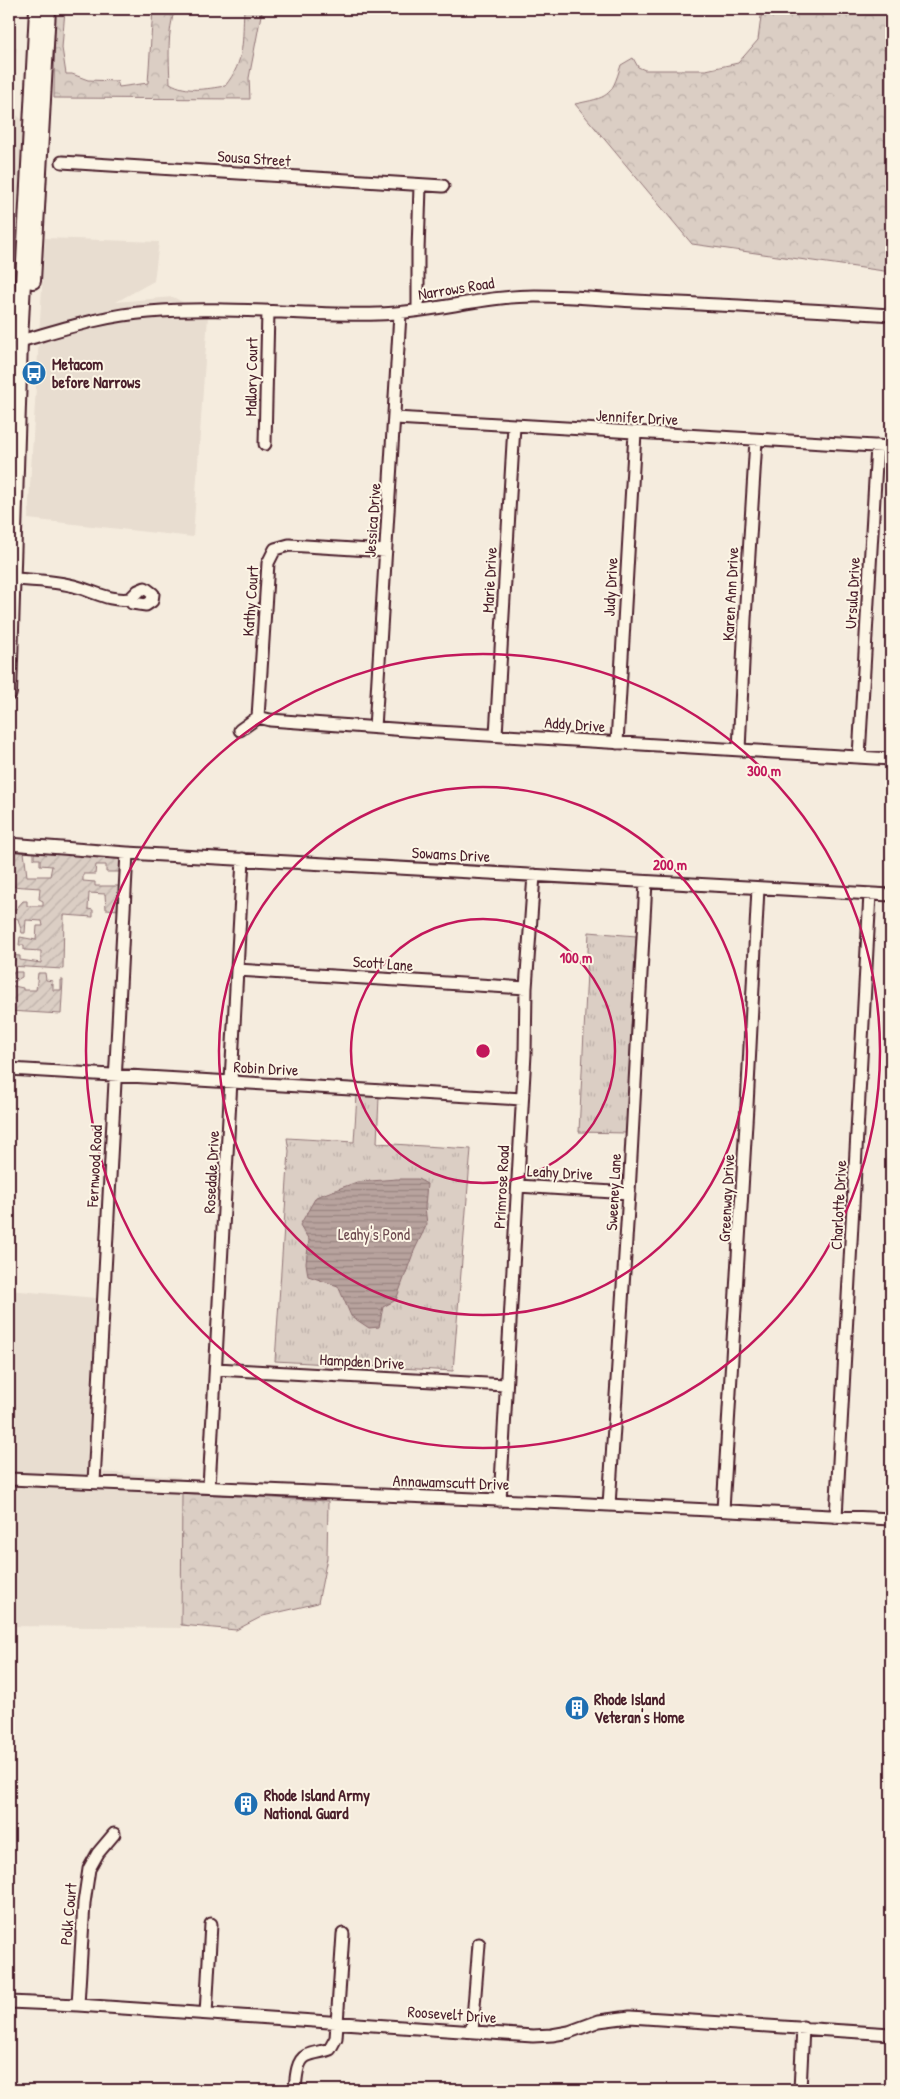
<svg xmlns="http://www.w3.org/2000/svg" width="900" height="2099" font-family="'Patrick Hand',sans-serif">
	<defs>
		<pattern id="forest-crowns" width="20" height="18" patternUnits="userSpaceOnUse" patternTransform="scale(1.25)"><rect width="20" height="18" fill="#dbcec4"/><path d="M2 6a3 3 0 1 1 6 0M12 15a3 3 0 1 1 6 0" fill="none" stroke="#bdb0a9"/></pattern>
		<pattern id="park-tufts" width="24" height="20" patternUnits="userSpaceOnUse" patternTransform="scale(1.25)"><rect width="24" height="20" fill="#dbcec4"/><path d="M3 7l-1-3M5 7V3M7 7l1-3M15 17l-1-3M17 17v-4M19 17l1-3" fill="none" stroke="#bdb0a9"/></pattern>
		<pattern id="garden-furrows" width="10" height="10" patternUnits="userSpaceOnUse" patternTransform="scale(1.25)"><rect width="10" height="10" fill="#dbcec4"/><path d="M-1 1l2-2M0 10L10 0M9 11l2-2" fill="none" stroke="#bdb0a9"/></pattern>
		<pattern id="water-rules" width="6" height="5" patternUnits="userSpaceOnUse" patternTransform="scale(1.25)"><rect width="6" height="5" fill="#b8a39e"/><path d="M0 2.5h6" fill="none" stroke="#988481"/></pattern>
	</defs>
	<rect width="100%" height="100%" fill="#f5ecde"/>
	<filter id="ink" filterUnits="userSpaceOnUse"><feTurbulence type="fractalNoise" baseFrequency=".02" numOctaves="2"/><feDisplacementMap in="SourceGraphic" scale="10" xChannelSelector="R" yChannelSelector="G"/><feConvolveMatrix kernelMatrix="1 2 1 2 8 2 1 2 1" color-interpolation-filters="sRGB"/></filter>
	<g filter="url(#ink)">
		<path fill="#e8ddd0" d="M9,47L17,48L9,102Z
			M9,113L16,115L23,120L26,127L9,424Z
			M45,238L159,242L154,281L116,302L173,297L208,316L193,537L28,519Z
			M9,1290L96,1298L87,1470L99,1472L180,1477L182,1493L181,1628L9,1626Z"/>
		<path fill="url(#forest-crowns)" stroke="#927678" d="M55,9H65L62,48L66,74H72L88,80L117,81L119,87L148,83L153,9H175C167,32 169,59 170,83C187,93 206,89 225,86C246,60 242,40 244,9H264L261,15L249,78L250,99L54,98Z
			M762,9H891V272L692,244L575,104C608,97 611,98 621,65L633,58L638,67L645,70H706L738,63L758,40Z
			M182,1493L328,1501L327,1558L318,1603L263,1616L236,1630L181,1625Z"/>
		<path fill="url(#park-tufts)" stroke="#927678" d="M589,932L636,936L626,1133L579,1132Z
			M357,1095L379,1097L377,1143L471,1149L453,1371L275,1361L289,1151L287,1138L354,1142Z"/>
		<path fill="url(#garden-furrows)" stroke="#927678" d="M13,852H24L27,876H50L52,866L40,865V859H34V852L121,857L119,872H106V865H96L95,874H83V881L95,882V886H119V910L106,909L105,894L89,893L88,909L93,910V917L64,915L63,969L9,966V955L20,956V960L41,963V951L24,950V945H19L20,937L36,940L37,926H43L42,921L26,920L25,933H22L18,919L9,915V910L16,909L23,901H27V906H43V901L39,899L40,888L10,886Z
			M9,972H22V977L9,984Z
			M38,973H45L46,980L53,981L51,984H53V990H61V980H63L61,1014L9,1011V985L23,988V990H36Z"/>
		<path fill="url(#water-rules)" stroke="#8c6e70" d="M397,1179H418L427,1184L425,1207L427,1224L414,1251L396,1300L383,1307L379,1327L369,1328L351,1316L338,1286L308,1276L306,1263L309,1240L300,1225L316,1197L357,1182Z"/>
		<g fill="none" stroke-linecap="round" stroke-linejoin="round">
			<defs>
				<path id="minor" d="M62,162L443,186
					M418,310V251L420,186
					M20,341C63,329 105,315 149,312C225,305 301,316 378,314C431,313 482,296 535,296C569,296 603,299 636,301C721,305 806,309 891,315
					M395,418L891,447
					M265,444L268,311
					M13,579C34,580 54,581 74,586C93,591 111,602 130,599
					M145,588L153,594L152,601L146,605L132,603L130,599L138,591Z
					M258,717L270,720L421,731L891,759
					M375,728L400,314
					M240,730L258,717L268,563L275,549L289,545L386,551
					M496,735L514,426
					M617,743L635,433
					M739,750L745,619L756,440
					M859,756L877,446
					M9,844L127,853L891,895
					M237,970L526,988
					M9,1069L522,1099
					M518,1186L629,1193
					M216,1369L505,1385
					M9,1479L568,1503L891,1519
					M94,1482L127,853
					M209,1487L243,859
					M500,1501L525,1054L526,988L534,875
					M609,1505L629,1193L646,882
					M723,1510L747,1106L758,888
					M836,1517L870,894
					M9,2002L78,2005L533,2036L552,2035L569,2032L599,2021L630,2017L891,2034
					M78,2005L84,1903L89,1869L98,1853L114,1834
					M206,2014L211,1924
					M472,2031L479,1944
					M295,2090C296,2080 296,2061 306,2056C313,2052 323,2052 330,2049L336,2038L343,1934
					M800,2090L803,2027"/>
				<path id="major" d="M33,281L48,9
					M9,693L20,341L37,9"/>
			</defs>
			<use href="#minor" stroke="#4a1f2b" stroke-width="15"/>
			<use href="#major" stroke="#4a1f2b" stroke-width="18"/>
			<use href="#minor" stroke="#fcf5e5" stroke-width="11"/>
			<use href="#major" stroke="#fcf5e5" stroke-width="14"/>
		</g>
	</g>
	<g fill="none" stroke="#c2185b" stroke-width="2.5">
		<circle cx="483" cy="1051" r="132"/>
		<circle cx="483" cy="1051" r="264"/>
		<circle cx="483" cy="1051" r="397"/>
	</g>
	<defs>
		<symbol id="bus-disc" viewBox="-11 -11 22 22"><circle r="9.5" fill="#1f6fb2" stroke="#fcf5e5"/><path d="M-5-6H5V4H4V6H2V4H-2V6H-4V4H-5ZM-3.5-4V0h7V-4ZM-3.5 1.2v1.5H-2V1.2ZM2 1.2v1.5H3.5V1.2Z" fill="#fff"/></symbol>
		<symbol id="building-disc" viewBox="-11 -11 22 22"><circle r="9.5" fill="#1f6fb2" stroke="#fcf5e5"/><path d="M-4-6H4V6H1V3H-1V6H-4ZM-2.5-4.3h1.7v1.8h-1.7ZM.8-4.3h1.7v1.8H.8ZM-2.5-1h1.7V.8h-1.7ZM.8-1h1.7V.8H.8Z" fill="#fff"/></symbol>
	</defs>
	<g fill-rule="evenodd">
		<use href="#bus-disc" x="20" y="359" width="28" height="28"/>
		<use href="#building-disc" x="563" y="1694" width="28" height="28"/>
		<use href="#building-disc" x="232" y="1790" width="28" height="28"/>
	</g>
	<g text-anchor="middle" stroke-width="4" stroke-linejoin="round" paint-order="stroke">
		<g font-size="16" fill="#4a1f2b" stroke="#fcf5e5">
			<text transform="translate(254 158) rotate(4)" y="6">Sousa Street</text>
			<text transform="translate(456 288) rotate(-9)" y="6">Narrows Road</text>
			<text transform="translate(251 377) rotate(-89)" y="6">Mallory Court</text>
			<text transform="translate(637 417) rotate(3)" y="6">Jennifer Drive</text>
			<text transform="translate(372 520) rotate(-86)" y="6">Jessica Drive</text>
			<text transform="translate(489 580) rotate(-87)" y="6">Marie Drive</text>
			<text transform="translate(610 587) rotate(-87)" y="6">Judy Drive</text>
			<text transform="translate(852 593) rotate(-87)" y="6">Ursula Drive</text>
			<text transform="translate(730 594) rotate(-87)" y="6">Karen Ann Drive</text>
			<text transform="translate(250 601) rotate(-86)" y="6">Kathy Court</text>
			<text transform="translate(575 724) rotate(4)" y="6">Addy Drive</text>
			<text transform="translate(451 854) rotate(3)" y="6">Sowams Drive</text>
			<text transform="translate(383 963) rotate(4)" y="6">Scott Lane</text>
			<text transform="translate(266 1068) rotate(3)" y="6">Robin Drive</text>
			<text transform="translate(94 1166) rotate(-87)" y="6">Fernwood Road</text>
			<text transform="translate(211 1172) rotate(-87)" y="6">Rosedale Drive</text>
			<text transform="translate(560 1172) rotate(3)" y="6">Leahy Drive</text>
			<text transform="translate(501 1187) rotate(-87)" y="6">Primrose Road</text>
			<text transform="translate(613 1192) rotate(-87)" y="6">Sweeney Lane</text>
			<text transform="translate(726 1198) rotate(-87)" y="6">Greenway Drive</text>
			<text transform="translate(838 1205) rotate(-87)" y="6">Charlotte Drive</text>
			<text transform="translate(362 1361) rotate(3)" y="6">Hampden Drive</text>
			<text transform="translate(451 1482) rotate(2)" y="6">Annawamscutt Drive</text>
			<text transform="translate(68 1914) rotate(-85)" y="6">Polk Court</text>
			<text transform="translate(452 2014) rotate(4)" y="6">Roosevelt Drive</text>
		</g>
		<g font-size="16" font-weight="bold" fill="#4a1f2b" stroke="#fcf5e5" text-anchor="start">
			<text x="52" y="370">Metacom<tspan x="52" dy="18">before Narrows</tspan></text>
			<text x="594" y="1705">Rhode Island<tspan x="594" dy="18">Veteran's Home</tspan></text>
			<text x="264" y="1801">Rhode Island Army<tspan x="264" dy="18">National Guard</tspan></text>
		</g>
		<g font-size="16" fill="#6e4b51" stroke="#fcf5e5">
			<text x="374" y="1240">Leahy's Pond</text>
		</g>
	</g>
	<circle cx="483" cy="1051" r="8" fill="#c2185b" stroke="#fcf5e5" stroke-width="2.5"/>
	<g font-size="15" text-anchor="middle" font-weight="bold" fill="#c2185b" stroke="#fcf5e5" stroke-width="4" stroke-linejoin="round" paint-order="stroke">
		<text x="764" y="776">300 m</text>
		<text x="670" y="870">200 m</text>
		<text x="576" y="963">100 m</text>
	</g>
	<rect width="900" height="2099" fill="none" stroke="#fcf5e5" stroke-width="30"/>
	<rect x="15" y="15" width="870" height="2069" fill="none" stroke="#4a1f2b" stroke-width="2" filter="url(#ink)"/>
</svg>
